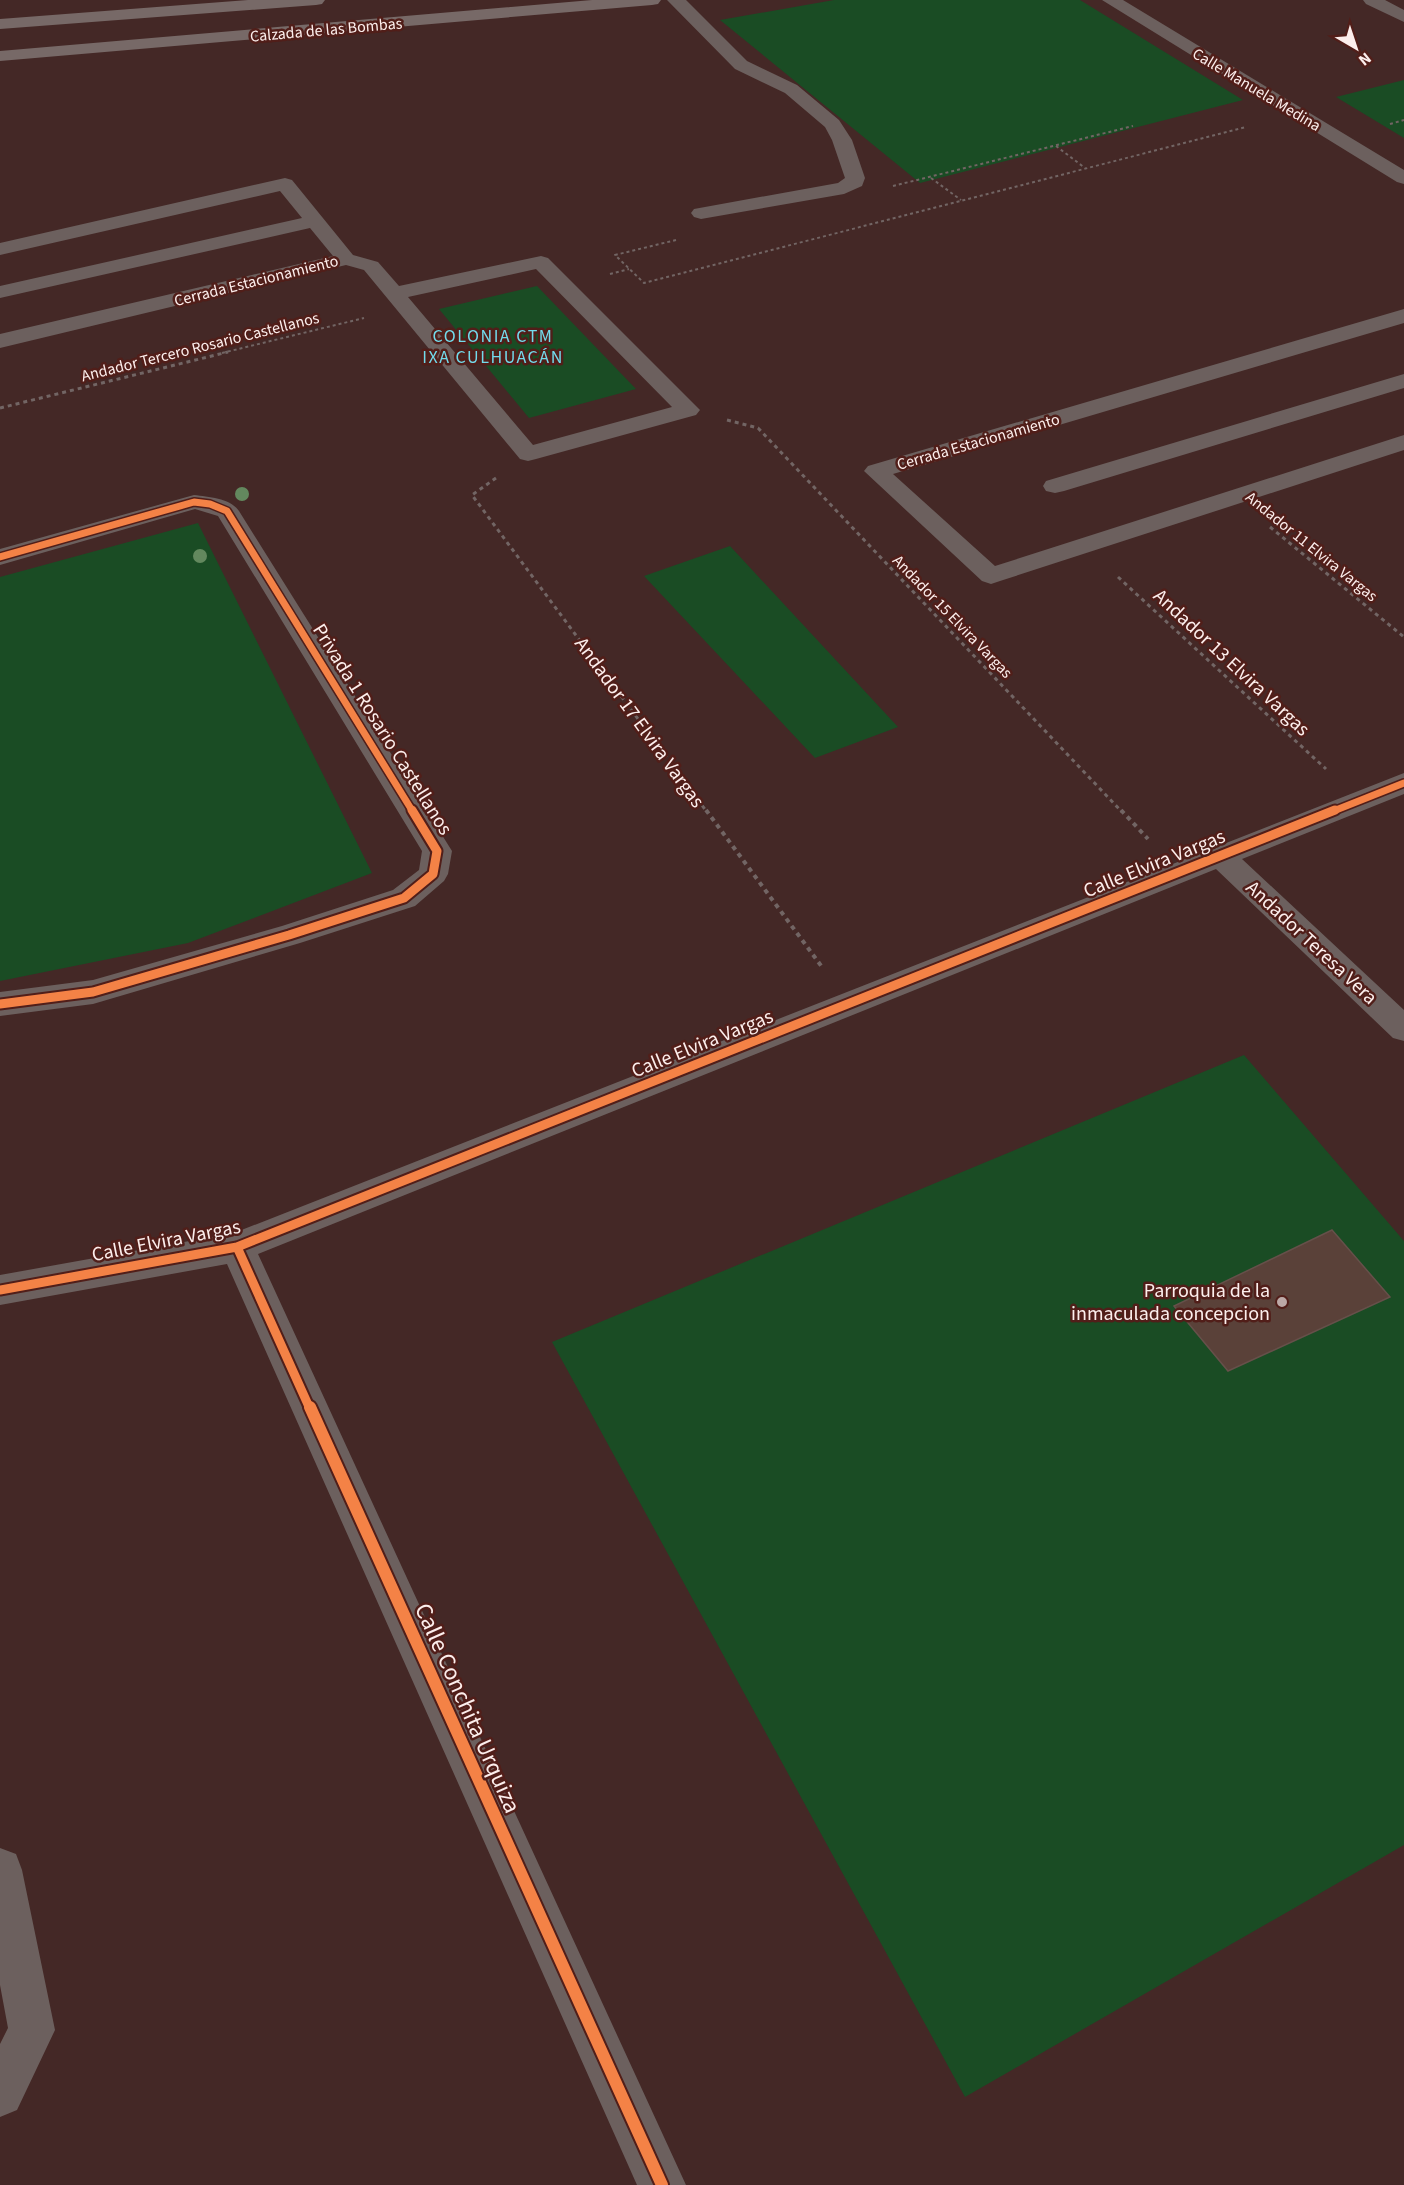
<svg xmlns="http://www.w3.org/2000/svg" width="1404" height="2185" font-family="'Source Sans 3',sans-serif">
	<rect width="100%" height="100%" fill="#442826"/>
	<path fill="#1a4c24" d="M834,0H1080L1243,100L920,183L720,20Z
		M1404,80V138L1336,97Z
		M537,286L636,389L529,418L439,309Z
		M198,523L372,873L188,943L0,981V577Z
		M730,546L898,727L815,758L644,576Z
		M1244,1055L1404,1241V1845L965,2097L552,1342Z"/>
	<path fill="#5a4139" stroke="#66504a" stroke-width="1.5" d="M1332,1230L1390,1297L1228,1371L1174,1306Z"/>
	<g fill="none" stroke-linecap="round" stroke-linejoin="round">
		<path stroke="#726564" stroke-width="2" stroke-dasharray="3 3" stroke-linecap="butt" d="M1390,124L1404,120
			M1056,146L1085,168
			M931,178L961,200
			M893,186L1133,126
			M676,240L615,255L644,283L1246,127
			M610,274L629,269
			M222,353L364,318"/>
		<path stroke="#726564" stroke-width="3" stroke-dasharray="4 4" stroke-linecap="butt" d="M0,408L228,352
			M727,420L758,428L1122,812
			M496,478L472,495L707,812
			M1270,527L1404,637
			M1118,577L1326,769"/>
		<path stroke="#726564" stroke-width="4" stroke-dasharray="4.5 4.5" stroke-linecap="butt" d="M706,810L822,967
			M1121,810L1148,839"/>
		<path fill="#6c605e" fill-rule="evenodd" d="M667,0H686L747,61L797,85L839,120L852,140L865,178L862,186L844,194L701,219L694,217L691,213L694,209L838,183L845,178L832,140L825,127L785,93L735,69Z
			M1102,0H1123L1404,170V184L1397,182Z
			M1363,0H1385L1404,10V22L1366,4Z
			M285,178L292,180L353,255L378,262L399,286L541,256L548,258L700,410L696,415L536,459L528,461L520,459L364,270L346,265L0,348V334L333,256L310,228L0,298V286L302,218L280,191L0,255V243ZM536,269L672,407L533,445L408,297Z
			M1404,309V323L893,474L995,566L1404,435V450L1000,581L991,584L982,581L864,471L868,466Z
			M1404,374V388L1064,491L1055,493L1046,491L1043,486L1046,481Z
			M194,495C209,497 230,498 239,511L452,851L448,874L444,881L415,906L300,943L93,1004L0,1016V992L93,980L282,926L393,890L419,870L422,851L218,516L195,509L0,565V549Z
			M1404,773V794L1242,859L1404,1010V1041L1393,1038L1216,869L258,1254L686,2185H637L227,1264L0,1305V1275L234,1233Z
			M0,1848L16,1854L22,1870L55,2030L17,2110L0,2117V2044L8,2028L0,1985Z"/>
		<path fill="#776967" fill-rule="evenodd" d="M248,0H325L322,4L316,5L0,29V19Z
			M592,0H661L658,4L652,5L0,61V51Z"/>
		<defs>
			<path id="cycleway-far2" d="M0,557L194,502L210,504L227,511L413,812
				M1331,812L1404,783"/>
			<path id="cycleway-far1" d="M0,1004L93,992L289,935L404,898L433,874L437,851L412,810
				M237,1247L310,1409
				M0,1290L237,1247L1335,810"/>
			<path id="cycleway" d="M310,1407L662,2185"/>
		</defs>
		<use href="#cycleway-far2" stroke="#511e19" stroke-width="10"/>
		<use href="#cycleway-far1" stroke="#511e19" stroke-width="13"/>
		<use href="#cycleway" stroke="#511e19" stroke-width="16"/>
		<use href="#cycleway-far2" stroke="#f48246" stroke-width="7"/>
		<use href="#cycleway-far1" stroke="#f48246" stroke-width="9"/>
		<use href="#cycleway" stroke="#f48246" stroke-width="12"/>
	</g>
	<g fill="#63885e">
		<circle cx="242" cy="494" r="7"/>
		<circle cx="200" cy="556" r="7"/>
	</g>
	<circle fill="#bca9a7" stroke="#511e19" stroke-width="2" cx="1282" cy="1302" r="6"/>
	<g text-anchor="middle" stroke-width="5" stroke-linejoin="round" paint-order="stroke">
		<g font-size="16" fill="#fceeec" stroke="#511e19">
			<text transform="translate(326 29) rotate(-5)" y="6">Calzada de las Bombas</text>
			<text transform="translate(1257 89) rotate(31)" y="6">Calle Manuela Medina</text>
			<text transform="translate(256 280) rotate(-14)" y="6">Cerrada Estacionamiento</text>
			<text transform="translate(200 346) rotate(-14)" y="6">Andador Tercero Rosario Castellanos</text>
			<text transform="translate(978 441) rotate(-16)" y="6">Cerrada Estacionamiento</text>
			<text transform="translate(1312 546) rotate(39)" y="6">Andador 11 Elvira Vargas</text>
			<text transform="translate(953 616) rotate(46)" y="6">Andador 15 Elvira Vargas</text>
		</g>
		<g font-size="18" letter-spacing="1.5" fill="#72dbeb" stroke="#511e19">
			<text x="493" y="342">COLONIA CTM<tspan x="493" dy="21">IXA CULHUACÁN</tspan></text>
		</g>
		<g font-size="20" fill="#fceeec" stroke="#511e19">
			<text transform="translate(1232 662) rotate(43)" y="7">Andador 13 Elvira Vargas</text>
			<text transform="translate(640 722) rotate(54)" y="7">Andador 17 Elvira Vargas</text>
			<text transform="translate(383 729) rotate(58)" y="7">Privada 1 Rosario Castellanos</text>
			<text transform="translate(1154 863) rotate(-22)" y="7">Calle Elvira Vargas</text>
			<text transform="translate(1312 942) rotate(43)" y="7">Andador Teresa Vera</text>
			<text transform="translate(702 1043) rotate(-22)" y="7">Calle Elvira Vargas</text>
			<text transform="translate(166 1240) rotate(-11)" y="7">Calle Elvira Vargas</text>
		</g>
		<g font-size="20" fill="#fceeec" stroke="#511e19" text-anchor="end">
			<text x="1270" y="1297">Parroquia de la<tspan x="1270" dy="23">inmaculada concepcion</tspan></text>
		</g>
		<g font-size="24" fill="#fceeec" stroke="#511e19">
			<text transform="translate(468 1708) rotate(66)" y="8">Calle Conchita Urquiza</text>
		</g>
	</g>
	<g transform="translate(1356 48) rotate(141)" stroke="#511e19" stroke-width="4.5" paint-order="stroke">
	<path d="M0-4.5L10 22L0 15L-10 22Z" fill="#fceeec"/>
	<text y="-9" font-size="16" font-weight="bold" text-anchor="middle" fill="#fceeec">N</text>
	</g>
</svg>
